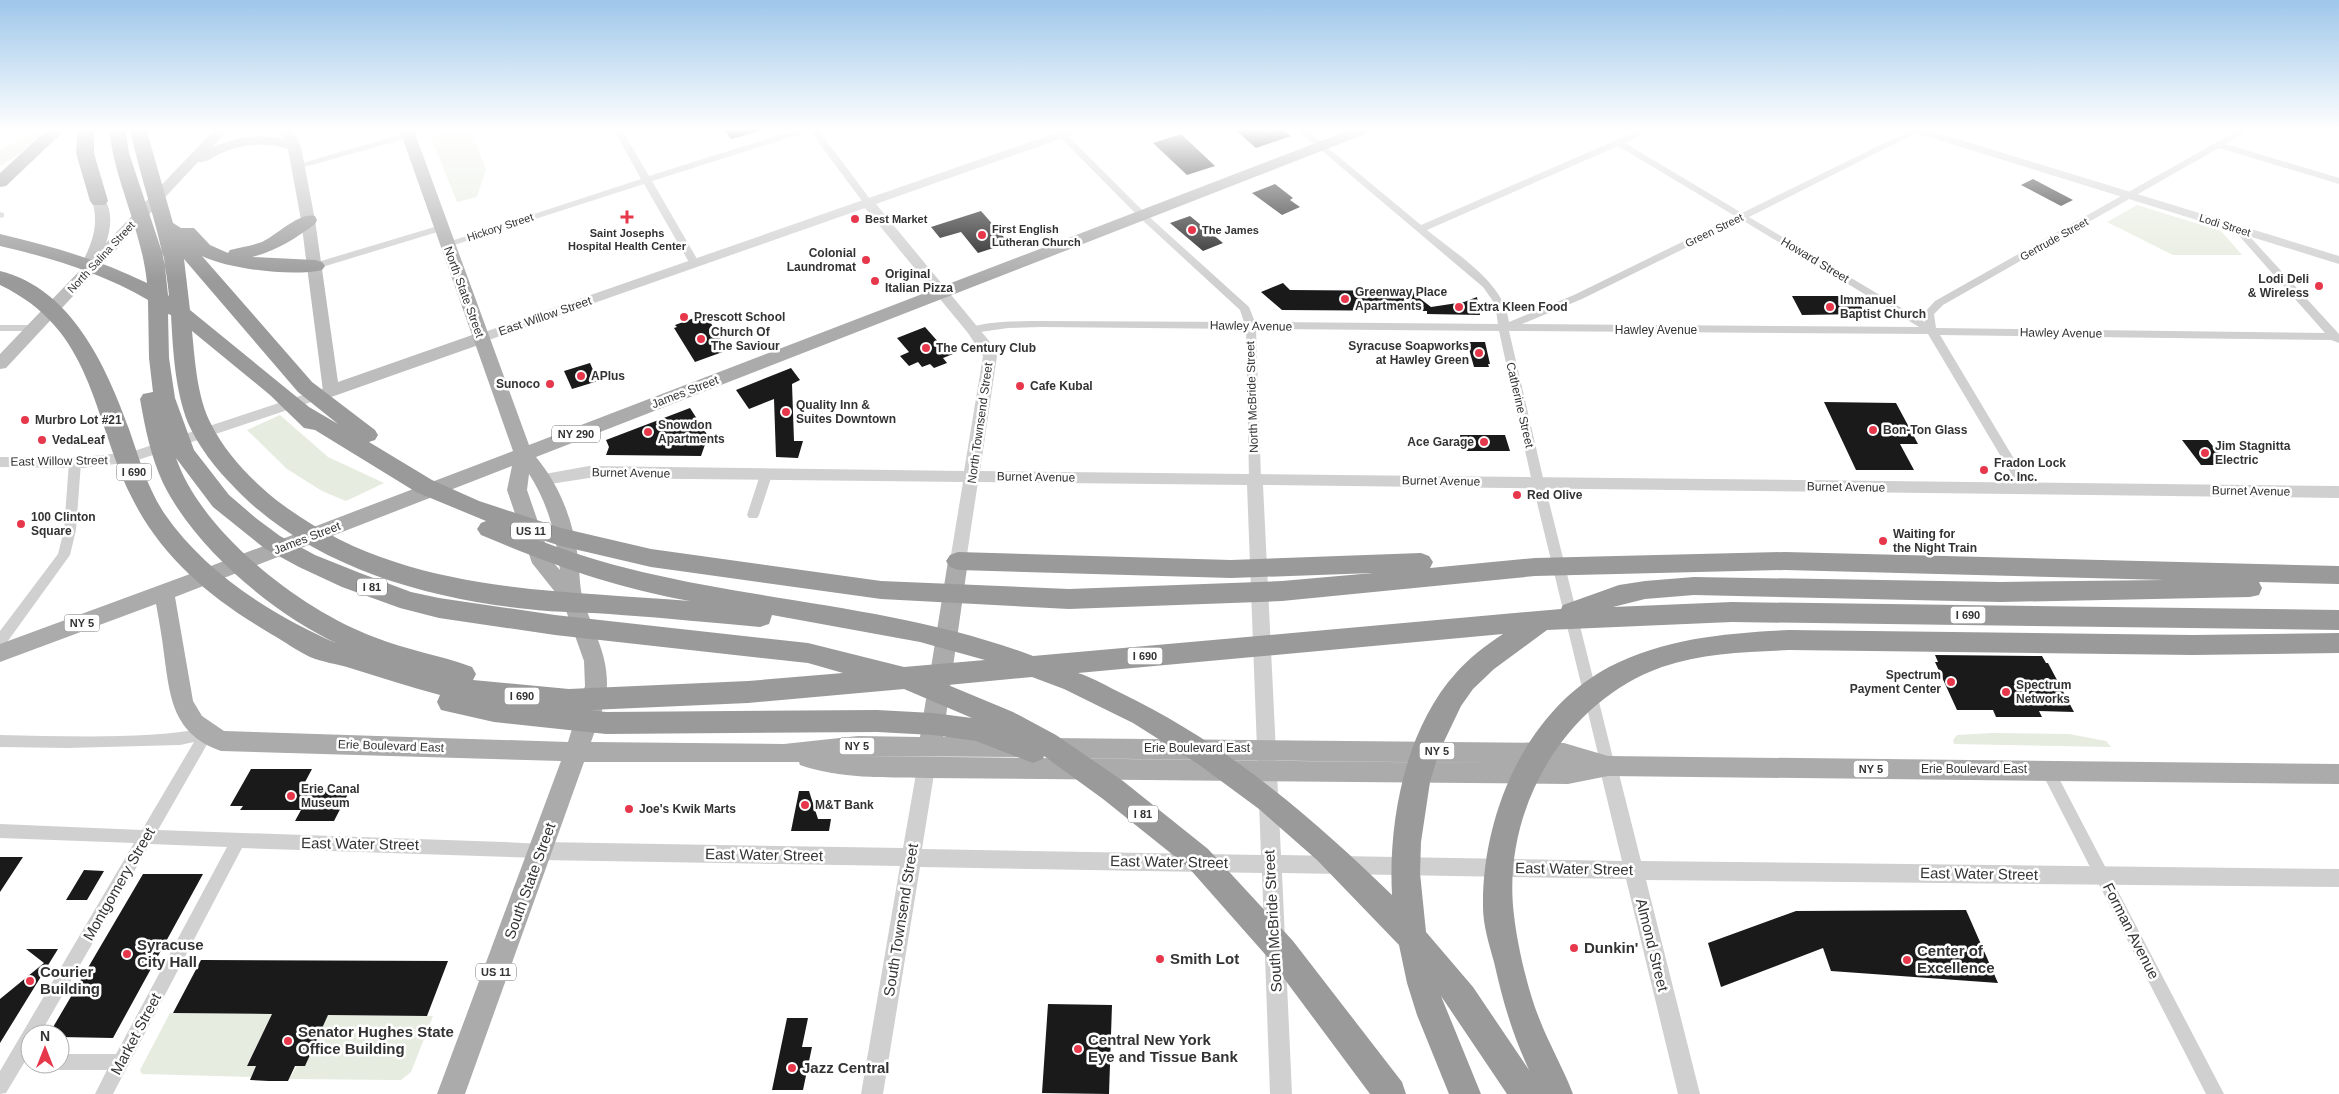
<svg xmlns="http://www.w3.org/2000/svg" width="2339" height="1094" font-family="Arial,sans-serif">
	<rect width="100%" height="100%" fill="#fff"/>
	<path fill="#e6ecdf" d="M32,128H47L24,151L0,166V150L20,139Z
		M458,128H470L486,169L477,197L457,202L430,135Z
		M2137,205L2221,231L2242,255H2173L2107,222Z
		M280,415L328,457L384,483L346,501L322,491L287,469L247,430Z
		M1992,733L2069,734L2106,741L2111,747L1954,744L1953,740L1957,735Z
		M170,1013L272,1014L247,1065L256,1066L251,1077L142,1074L140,1070Z
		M328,1015L427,1016H433L411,1072L401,1080L289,1079Z"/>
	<path fill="#1a1a1a" d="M723,128H759L760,131L731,139Z
		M1233,128H1282L1291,136L1256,148Z
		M1181,134L1215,166L1187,175L1153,143Z
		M2033,179L2073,200L2061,206L2021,185Z
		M1275,184L1293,198L1290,200L1300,207L1282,215L1252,193Z
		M981,211L1009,243L978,253L961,232L940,238L931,227Z
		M1190,216L1223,243L1203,251L1170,223Z
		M1283,283L1290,290L1417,291L1418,297L1431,307L1464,302L1477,297L1480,315L1427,314V311L1282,310L1261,292Z
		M1792,296H1837L1845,297L1847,300H1858L1865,314L1802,315Z
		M705,314L728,350L695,362L674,328L677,327L675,325Z
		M925,327L940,344L943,343L953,354L943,358L947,363L934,368L930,364L922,367L918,362L909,366L900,356L909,352L897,338Z
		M1467,342H1485L1490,364H1488L1489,367H1474Z
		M590,363L598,381L572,389L564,371Z
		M791,368L800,380L792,384L794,441H803L798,458L776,457L774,399L749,409L736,390Z
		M1824,402L1896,403L1918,444H1900L1914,470H1856Z
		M690,408L708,436L701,456L606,455L609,447L606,440Z
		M1460,435H1505L1510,451H1463Z
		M2182,440H2208L2228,465H2201Z
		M1935,655L2042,656L2046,663H2048L2074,712L2039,711L2042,717H1996L1993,710H1957L1935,662H1938Z
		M251,769H312L304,784H318L315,789L350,790L334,821H295L301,810H240L243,806H230Z
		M799,791H809L818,819H831L829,831H791Z
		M0,857H23L0,892Z
		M84,870L104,871L87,900H66Z
		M143,874H203L113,1038L60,1037V1034H49Z
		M1966,910L1998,983L1831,971L1823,948L1721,987L1708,943L1796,911Z
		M26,949H58L0,1043V999L44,963Z
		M201,960L448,961L427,1016L328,1015L305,1066H295L288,1081H269L250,1080L256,1066H247L272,1014L173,1013Z
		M1048,1004L1112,1005L1109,1094L1042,1093Z
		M787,1018H808L802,1047H812L803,1090H772Z"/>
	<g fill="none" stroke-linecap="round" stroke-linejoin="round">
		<path fill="#d0d0d0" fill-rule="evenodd" d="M613,128H621L649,176L801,128H817L873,203L868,206L865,205L810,131L652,181L700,264L699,266H691L690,264L644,184L451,246L447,247L442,244L641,179Z
			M1051,128H1060L1145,213L1249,307L1255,322L1498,324L1495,304L1483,287L1295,128H1304L1421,225L1644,128H1655L1625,143L1742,213L1915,128H1926L1749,217L1925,322L1924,313L1935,301L2242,128H2252L2226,144L2339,178V184L2219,148L1943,305L1934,314L1936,328L2325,333L2234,230L2232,228L2237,225L2240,226L2339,334V343L2331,340L1940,335L2032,489L2026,493L2022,492L1928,334L1509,331L1544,482L1615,766L1613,770L1608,772L1603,770L1601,766L1532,482L1499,331L1256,329L1261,479L1255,483L1251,482L1249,479L1246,329L1041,327L1008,328L973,333L968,330C976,321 1027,321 1041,321L1244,322L1240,310L1139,217ZM1618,146L1735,216L1574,295L1509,322C1504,282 1456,254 1427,230ZM1742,220L1919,327L1522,324L1582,299Z
			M409,132L412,133V137L297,169L292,166Z
			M0,212L4,213V217L0,218Z
			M441,225L446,228L444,230L319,268H311L310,266L311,264Z
			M0,325H34L39,328L34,331H0Z
			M75,458L81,462L76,530L70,555L5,645L0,646V631L58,554L64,530L69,462Z
			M766,471L772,475L759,515L757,518H749L747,515L760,475Z
			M206,728L211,730L213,734L158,830L503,842L541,844L546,846L549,851L546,856L541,858L242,848L113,1094H95L107,1070H60L54,1068L52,1064H60V1054H116L227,847L150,844L40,1034H30V1053L6,1093L0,1094V1071L134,843L0,838V824L142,830L194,742L180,745L67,748L0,747V735C65,736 143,740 206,728Z
			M2047,763L2052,765L2224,1094H2206L2042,773L2040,769L2042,765Z"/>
		<path fill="#d0d0d0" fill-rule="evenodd" d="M1070,128H1087L1085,130L876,204L990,342L997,356L980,471L2339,486V498L1263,485L1281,855L1622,861L1599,766L1601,760L1608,758L1615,760L1617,766L1641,861L2339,869V887L1646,880L1700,1094H1678L1626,879L1282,873L1292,1094H1270L1262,873L920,867L883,1094H861L900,866L541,860L534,857L531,851L534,845L541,842L903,848L917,768L919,762L926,760L933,762L935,768L922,849L1261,855L1247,485L978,482L966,561L964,565L958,567L952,565L950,561L963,482L589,478L544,485L539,483L536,479L539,475L589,466L964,471L983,356L968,333L865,208L486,341L481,342L474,338L476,335Z
			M1904,128H1922L2339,256V264L1906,130Z
			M327,387L332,389L334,392L332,395L132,462L83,468L0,467V457H83L131,452Z"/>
		<path fill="#bdbdbd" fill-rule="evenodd" d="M216,128H230L212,147C235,137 259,134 283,139L278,128H292L301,147L315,220L338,382L475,334H487L489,338L487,342L337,395L331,397L325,395L323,391L301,220L288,149C264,141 242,144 219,154C212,158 206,163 198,162L6,368L0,369V354L86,264L83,261C93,241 99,223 92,201L94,198H104C113,212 111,228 106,243Z"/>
		<path fill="#ababab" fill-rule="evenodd" d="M399,128H413L529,445L1355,128H1375L1373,131L536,457C560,486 573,520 578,558C580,571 579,587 583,599C592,629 607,652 607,683C607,700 597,726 591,742L784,744L858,736L920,737L948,561L951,556L958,553L965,556L968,561L943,737H1020L1028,740L1031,747L1028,754L1020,757L855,756L1568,764L1049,758L1041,755L1038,748L1041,741L1049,738L1564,743L1608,756L2339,764V784L1608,776L1568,784L926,778C884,777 840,779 800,765L799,762H584L465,1094H437L561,761L221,751C173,734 170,698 164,654C162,637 159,620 156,604L0,662V644L190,574L513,451ZM512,466L507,490L532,563L563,602L584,661L585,686L568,742L224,731L202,716L193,701L175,597ZM529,474C548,503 556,535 560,570L551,560L527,490Z"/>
		<path fill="#9a9a9a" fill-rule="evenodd" d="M49,128H67L6,186L0,187V173Z
			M78,128H94V153L108,201L105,205H93L90,201L76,153Z
			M109,128H125L129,153L164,258L168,295L169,296C164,238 141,185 130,128H146L173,223L181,228H194L210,245L228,253L230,250C241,247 251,246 262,242C277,235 299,212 315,216L317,220L315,224C295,239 276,251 252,257L315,260L322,262L325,266L322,270C293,277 228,269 202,256L312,382L375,430L378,435L375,440L369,442L432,480L479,501L561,528L651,549L881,581L1069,589L1282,581L1373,573L1231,578L958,570L950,567L946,561L950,555L958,552L1231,560L1421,553L1429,556L1433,562L1430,568L1535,558L1785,552L2339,566V584L2259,582L2262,588L2259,595L2250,597L2001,602L1694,595L1645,599L1613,607L1732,602L2339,610V630L1732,622L1547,630L1494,669L1473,689L1461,706L1439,752L1430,782L1421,842L1420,873L1426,932L1473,987L1529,1070C1512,1033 1503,1002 1494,962C1489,944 1483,925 1483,907C1482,815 1525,712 1609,667C1665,638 1727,633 1789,630L2193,635L2339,633V653L2193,655L1789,650C1747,652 1702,653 1662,667C1563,702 1501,812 1514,915C1517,944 1528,991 1539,1018C1549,1044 1563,1068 1573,1094H1507L1441,996L1481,1094H1449L1417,1015L1407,983L1399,945L1317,860L1259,809L1198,764L1133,723L1064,689L1032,677L948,685L1013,712L1056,735L1123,781L1208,849L1293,941L1402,1082L1406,1094H1370L1271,961L1188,867L1103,799L1044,756L1043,759L1033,763L976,741L933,735L877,732L606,734L494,722L441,710L437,702L440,695C410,687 380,677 350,668C337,664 322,662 310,657C297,651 284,641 271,634C212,599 162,559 131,496C91,414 94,330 0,285V271C72,289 106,366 129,429C139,458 147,487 164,513C206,574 271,614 338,644C272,613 195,548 163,483C151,457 145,428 140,399L143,394L153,392L149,358L148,300C102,273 52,258 0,246V234C51,246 100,260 147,283C142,230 114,181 109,128ZM184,259L298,392L338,424L309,407L190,310ZM168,314L171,315C173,351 175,390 188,423C198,446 216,469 234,487C308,565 423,598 527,609C558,613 590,612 621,615C667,618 714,623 760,627L769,624L772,615L920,642L985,660L904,667L808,643L555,615L439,598L411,592L360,573L315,555L280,536L257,519L229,495L194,450L175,398L169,358ZM192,331L270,395L304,428L315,430L416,492L486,521L481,523L477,529L481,535C552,565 613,587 690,601C549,589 403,594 283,505C255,484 227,456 211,424C197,397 195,361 192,331ZM176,458L213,507L264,548L299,567L342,587L400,608L439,618L555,635L808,663L843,673L748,681L569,689L473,680L476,674L472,667C440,655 406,650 374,637C301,610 202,533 176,458ZM526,535L561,546L651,567L881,599L1069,609L1282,601L1535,576L1785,570L2165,580L2001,582L1694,577L1645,581L1619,585L1563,605L1561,609L1033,656C869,594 688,603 526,535ZM1503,634C1486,645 1469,658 1456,673C1405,729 1388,822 1392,895C1311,816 1226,744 1123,694C1108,687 1094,678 1078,673ZM904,689L972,718L933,713L877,710L606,712L590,710L748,703Z"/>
	</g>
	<linearGradient id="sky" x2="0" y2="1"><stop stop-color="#9ec7ea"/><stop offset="0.46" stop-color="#fff"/><stop offset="1" stop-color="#fff" stop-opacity="0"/></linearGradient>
	<rect width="2339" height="281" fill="url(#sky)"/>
	<g fill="#e7374b" stroke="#fff" stroke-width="2">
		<path d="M624.5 209.5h5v5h5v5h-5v5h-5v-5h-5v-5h5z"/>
		<circle cx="855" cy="219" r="5"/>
		<circle cx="1192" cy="230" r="5"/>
		<circle cx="982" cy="235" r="5"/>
		<circle cx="866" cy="260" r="5"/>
		<circle cx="875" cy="281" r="5"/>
		<circle cx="2319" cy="286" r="5"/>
		<circle cx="1345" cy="299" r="5"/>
		<circle cx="1459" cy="307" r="5"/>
		<circle cx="1830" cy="307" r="5"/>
		<circle cx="684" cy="317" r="5"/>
		<circle cx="701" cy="339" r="5"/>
		<circle cx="926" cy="348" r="5"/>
		<circle cx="1479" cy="353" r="5"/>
		<circle cx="581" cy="376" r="5"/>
		<circle cx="550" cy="384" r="5"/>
		<circle cx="1020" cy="386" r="5"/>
		<circle cx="786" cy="412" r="5"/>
		<circle cx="25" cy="420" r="5"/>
		<circle cx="1873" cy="430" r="5"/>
		<circle cx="648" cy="432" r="5"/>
		<circle cx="42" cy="440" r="5"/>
		<circle cx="1484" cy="442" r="5"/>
		<circle cx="2205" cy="453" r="5"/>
		<circle cx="1984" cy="470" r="5"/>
		<circle cx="1517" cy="495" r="5"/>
		<circle cx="21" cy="524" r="5"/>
		<circle cx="1883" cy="541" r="5"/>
		<circle cx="1951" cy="682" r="5"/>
		<circle cx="2006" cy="692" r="5"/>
		<circle cx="291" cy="796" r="5"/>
		<circle cx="805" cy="805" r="5"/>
		<circle cx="629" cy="809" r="5"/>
		<circle cx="1574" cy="948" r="5"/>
		<circle cx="127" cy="954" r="5"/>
		<circle cx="1160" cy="959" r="5"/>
		<circle cx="1907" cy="960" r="5"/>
		<circle cx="30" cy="981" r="5"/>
		<circle cx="288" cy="1041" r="5"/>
		<circle cx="1078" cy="1049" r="5"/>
		<circle cx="792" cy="1068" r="5"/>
	</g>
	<g text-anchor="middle" stroke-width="5" stroke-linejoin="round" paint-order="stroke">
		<g font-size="11" font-weight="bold" fill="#333" stroke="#fff" text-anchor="start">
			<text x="865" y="223">Best Market</text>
			<text x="992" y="233">First English<tspan x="992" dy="13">Lutheran Church</tspan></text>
			<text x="1202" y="234">The James</text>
			<text x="627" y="237" text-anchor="middle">Saint Josephs<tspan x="627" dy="13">Hospital Health Center</tspan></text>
		</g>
		<g font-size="11" fill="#333" stroke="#fff">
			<text transform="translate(2225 225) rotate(17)" y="4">Lodi Street</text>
			<text transform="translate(500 227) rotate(-18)" y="4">Hickory Street</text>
			<text transform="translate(1714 230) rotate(-26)" y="4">Green Street</text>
			<text transform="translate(2054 239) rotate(-29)" y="4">Gertrude Street</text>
			<text transform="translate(101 257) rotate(-47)" y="4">North Salina Street</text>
		</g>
		<g fill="#fff" stroke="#707070" stroke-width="1">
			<rect x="552" y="425.5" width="48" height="17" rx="4"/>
			<rect x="116.5" y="463.5" width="35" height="17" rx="4"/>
			<rect x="511" y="522.5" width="40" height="17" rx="4"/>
			<rect x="357" y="578.5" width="30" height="17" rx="4"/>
			<rect x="1950.5" y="606.5" width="35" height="17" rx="4"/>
			<rect x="64.5" y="614.5" width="35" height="17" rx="4"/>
			<rect x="1127.5" y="647.5" width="35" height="17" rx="4"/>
			<rect x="504.5" y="687.5" width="35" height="17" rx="4"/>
			<rect x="839.5" y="737.5" width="35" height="17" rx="4"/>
			<rect x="1419.5" y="742.5" width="35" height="17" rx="4"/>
			<rect x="1853.5" y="760.5" width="35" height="17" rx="4"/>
			<rect x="1128" y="805.5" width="30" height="17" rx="4"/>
			<rect x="476" y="963.5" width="40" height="17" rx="4"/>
		</g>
		<g font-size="11" font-weight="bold" fill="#333">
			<text x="576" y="438">NY 290</text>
			<text x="134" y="476">I 690</text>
			<text x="531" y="535">US 11</text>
			<text x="372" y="591">I 81</text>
			<text x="1968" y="619">I 690</text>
			<text x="82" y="627">NY 5</text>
			<text x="1145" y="660">I 690</text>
			<text x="522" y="700">I 690</text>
			<text x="857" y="750">NY 5</text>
			<text x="1437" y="755">NY 5</text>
			<text x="1871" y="773">NY 5</text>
			<text x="1143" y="818">I 81</text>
			<text x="496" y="976">US 11</text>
		</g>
		<g font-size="12" font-weight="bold" fill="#333" stroke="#fff" text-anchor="start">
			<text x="856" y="257" text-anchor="end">Colonial<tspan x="856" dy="14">Laundromat</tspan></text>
			<text x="885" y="278">Original<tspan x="885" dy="14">Italian Pizza</tspan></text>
			<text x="2309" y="283" text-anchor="end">Lodi Deli<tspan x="2309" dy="14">&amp; Wireless</tspan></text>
			<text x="1355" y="296">Greenway Place<tspan x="1355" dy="14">Apartments</tspan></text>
			<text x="1840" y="304">Immanuel<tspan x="1840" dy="14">Baptist Church</tspan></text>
			<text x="1469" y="311">Extra Kleen Food</text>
			<text x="694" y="321">Prescott School</text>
			<text x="711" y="336">Church Of<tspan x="711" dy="14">The Saviour</tspan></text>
			<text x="1469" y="350" text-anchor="end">Syracuse Soapworks<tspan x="1469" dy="14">at Hawley Green</tspan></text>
			<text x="936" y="352">The Century Club</text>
			<text x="591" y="380">APlus</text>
			<text x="540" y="388" text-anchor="end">Sunoco</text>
			<text x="1030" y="390">Cafe Kubal</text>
			<text x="796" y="409">Quality Inn &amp;<tspan x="796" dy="14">Suites Downtown</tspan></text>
			<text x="35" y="424">Murbro Lot #21</text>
			<text x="658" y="429">Snowdon<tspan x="658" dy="14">Apartments</tspan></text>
			<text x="1883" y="434">Bon-Ton Glass</text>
			<text x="52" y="444">VedaLeaf</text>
			<text x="1474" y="446" text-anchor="end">Ace Garage</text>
			<text x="2215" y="450">Jim Stagnitta<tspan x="2215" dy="14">Electric</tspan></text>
			<text x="1994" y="467">Fradon Lock<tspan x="1994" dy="14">Co. Inc.</tspan></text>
			<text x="1527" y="499">Red Olive</text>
			<text x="31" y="521">100 Clinton<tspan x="31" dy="14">Square</tspan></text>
			<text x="1893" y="538">Waiting for<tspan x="1893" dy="14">the Night Train</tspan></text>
			<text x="1941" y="679" text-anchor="end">Spectrum<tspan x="1941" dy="14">Payment Center</tspan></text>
			<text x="2016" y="689">Spectrum<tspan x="2016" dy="14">Networks</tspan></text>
			<text x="301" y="793">Erie Canal<tspan x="301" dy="14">Museum</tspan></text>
			<text x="815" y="809">M&amp;T Bank</text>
			<text x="639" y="813">Joe's Kwik Marts</text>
		</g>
		<g font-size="12" fill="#333" stroke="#fff">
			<text transform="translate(1815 260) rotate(31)" y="4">Howard Street</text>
			<text transform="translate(464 292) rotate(70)" y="4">North State Street</text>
			<text transform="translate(545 316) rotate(-19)" y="4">East Willow Street</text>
			<text transform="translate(1251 326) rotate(1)" y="4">Hawley Avenue</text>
			<text x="1656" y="334">Hawley Avenue</text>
			<text transform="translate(2061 333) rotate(1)" y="4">Hawley Avenue</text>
			<text transform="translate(685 392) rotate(-21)" y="4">James Street</text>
			<text transform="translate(1252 397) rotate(-92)" y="4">North McBride Street</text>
			<text transform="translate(1520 405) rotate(77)" y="4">Catherine Street</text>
			<text transform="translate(980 423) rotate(-82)" y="4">North Townsend Street</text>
			<text transform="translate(59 461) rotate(-1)" y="4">East Willow Street</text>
			<text transform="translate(631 473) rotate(1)" y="4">Burnet Avenue</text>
			<text transform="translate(1036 477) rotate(1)" y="4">Burnet Avenue</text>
			<text transform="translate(1441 481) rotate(1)" y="4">Burnet Avenue</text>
			<text transform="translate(1846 487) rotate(1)" y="4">Burnet Avenue</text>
			<text transform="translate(2251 491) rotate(1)" y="4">Burnet Avenue</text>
			<text transform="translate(307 538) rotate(-21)" y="4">James Street</text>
			<text transform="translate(391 746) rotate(2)" y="4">Erie Boulevard East</text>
			<text x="1197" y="752">Erie Boulevard East</text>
			<text x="1974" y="773">Erie Boulevard East</text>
		</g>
		<g font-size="15" fill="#333" stroke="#fff">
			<text transform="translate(360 844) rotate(1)" y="5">East Water Street</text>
			<text transform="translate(764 855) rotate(1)" y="5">East Water Street</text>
			<text transform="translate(1169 862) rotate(1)" y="5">East Water Street</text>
			<text transform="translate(1574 869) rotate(1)" y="5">East Water Street</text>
			<text transform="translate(1979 874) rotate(1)" y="5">East Water Street</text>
			<text transform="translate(530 881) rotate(-70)" y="5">South State Street</text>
			<text transform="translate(119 884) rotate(-60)" y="5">Montgomery Street</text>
			<text transform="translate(901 920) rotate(-81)" y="5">South Townsend Street</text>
			<text transform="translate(1273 921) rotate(-93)" y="5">South McBride Street</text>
			<text transform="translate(2131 931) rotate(63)" y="5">Forman Avenue</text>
			<text transform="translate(1652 945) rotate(76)" y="5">Almond Street</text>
			<text transform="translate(136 1034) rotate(-62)" y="5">Market Street</text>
		</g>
		<g font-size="15" font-weight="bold" fill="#333" stroke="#fff" text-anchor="start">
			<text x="137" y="950">Syracuse<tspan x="137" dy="17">City Hall</tspan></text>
			<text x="1584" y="953">Dunkin'</text>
			<text x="1917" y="956">Center of<tspan x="1917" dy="17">Excellence</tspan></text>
			<text x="1170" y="964">Smith Lot</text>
			<text x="40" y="977">Courier<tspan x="40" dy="17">Building</tspan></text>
			<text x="298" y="1037">Senator Hughes State<tspan x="298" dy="17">Office Building</tspan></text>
			<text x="1088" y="1045">Central New York<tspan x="1088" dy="17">Eye and Tissue Bank</tspan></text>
			<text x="802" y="1073">Jazz Central</text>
		</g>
	</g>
	<g transform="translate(45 1049)"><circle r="24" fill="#ffffff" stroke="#adadad"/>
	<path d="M0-4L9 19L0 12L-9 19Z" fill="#e7374b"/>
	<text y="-8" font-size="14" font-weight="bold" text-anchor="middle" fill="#333333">N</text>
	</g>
</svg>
